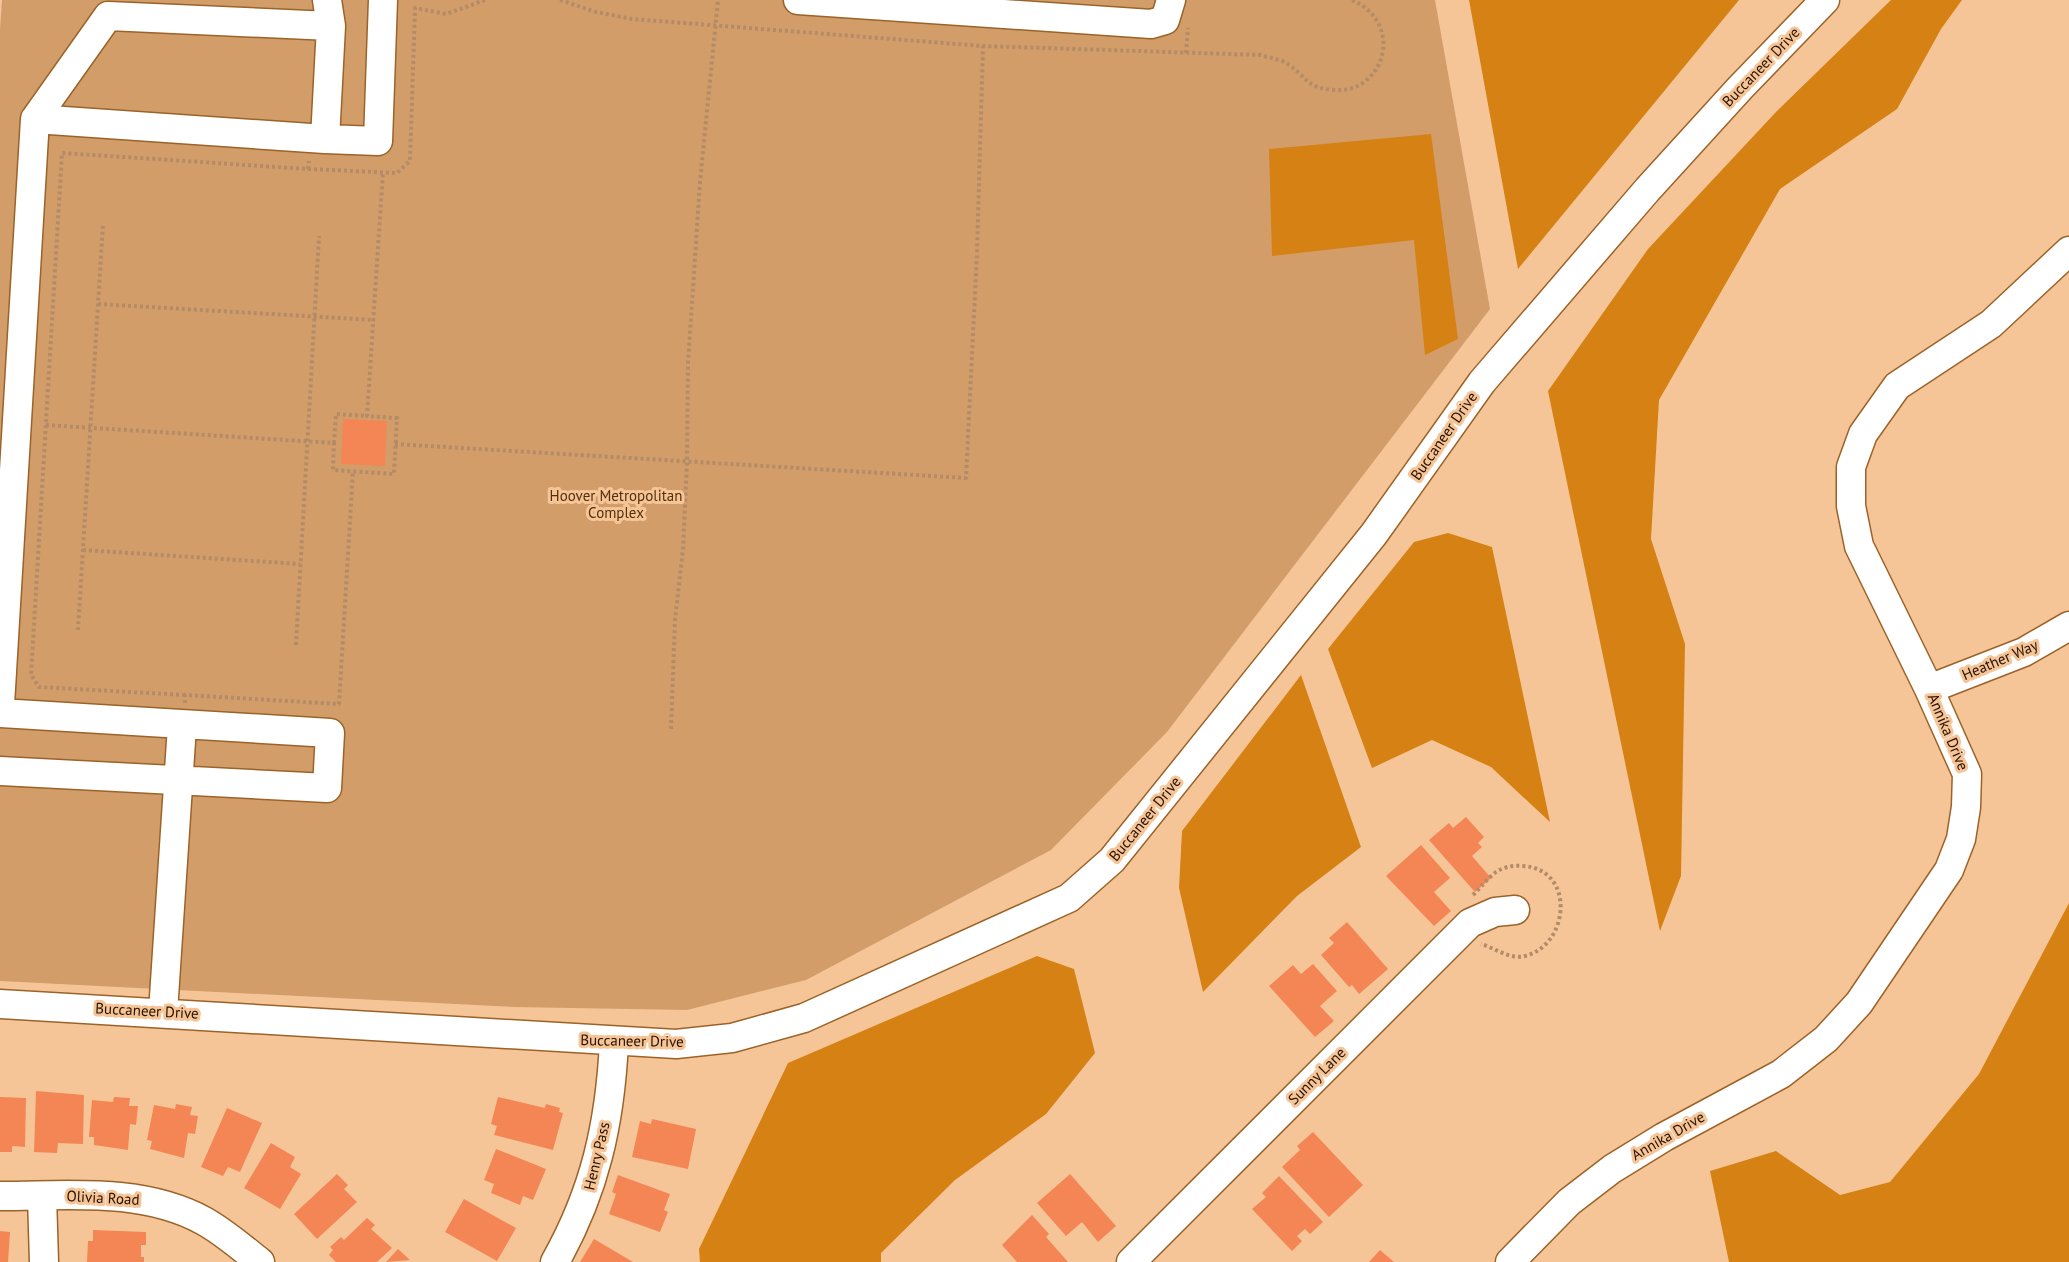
<svg xmlns="http://www.w3.org/2000/svg" width="2069" height="1262" font-family="'PT Sans',sans-serif">
	<rect width="100%" height="100%" fill="#f6c597"/>
	<path fill="#d39d6a" d="M2,0H1435L1490,309L1167,732L1051,850L806,980L687,1010L513,1007L0,981V29Z"/>
	<path fill="#d68114" d="M1469,0H1739L1518,269Z
		M1891,0H1962L1941,29L1897,109L1780,189L1659,400L1651,539L1685,644L1681,876L1660,931L1548,391L1648,249L1776,112Z
		M1431,134L1458,339L1425,355L1414,240L1272,256L1269,149Z
		M1448,533L1492,547L1550,822L1491,767L1432,740L1372,768L1328,649L1414,542Z
		M1301,675L1361,847L1297,896L1203,992L1179,888L1182,831Z
		M2069,903V1262H1729L1710,1171L1776,1151L1840,1195L1890,1182L1979,1074Z
		M1037,956L1074,969L1095,1053L1046,1114L955,1180L881,1253V1262H700L699,1249L788,1063Z"/>
	<path fill="#f38654" d="M343,419L387,421L385,466L341,464Z
		M1466,817L1484,837L1478,843L1482,847L1472,856L1491,878L1475,892L1429,840L1449,823L1453,828Z
		M1421,845L1450,878L1434,892L1451,911L1434,926L1386,876Z
		M1347,922L1388,969L1359,994L1352,985L1349,987L1321,955L1334,943L1329,938Z
		M1313,964L1337,991L1320,1006L1334,1021L1315,1037L1269,986L1293,965L1301,974Z
		M36,1091L84,1095L83,1144L58,1143L57,1153L34,1152Z
		M0,1097L26,1098L25,1147L12,1146V1152H0Z
		M114,1097L130,1098L129,1106H138L136,1125L130,1124L128,1150L94,1145V1137H89L92,1100L113,1102Z
		M498,1097L545,1108L546,1104L560,1108L559,1112L563,1113L553,1150L494,1135L497,1126L491,1124Z
		M176,1104L192,1107L190,1115L198,1116L195,1134L188,1133L184,1158L150,1149L152,1141L147,1140L154,1105L175,1109Z
		M227,1108L262,1123L240,1172L228,1167L223,1176L201,1167Z
		M652,1119L696,1129L688,1169L632,1157L640,1121L651,1124Z
		M1313,1132L1363,1185L1329,1217L1282,1167L1300,1150L1297,1146Z
		M271,1143L295,1157L290,1167L301,1174L280,1209L244,1188Z
		M496,1149L546,1169L533,1200L523,1196L520,1205L491,1193L494,1184L484,1180Z
		M337,1174L348,1185L344,1189L357,1202L317,1239L294,1214Z
		M1070,1174L1116,1226L1098,1242L1082,1222L1066,1236L1037,1203Z
		M618,1175L670,1194L664,1210L668,1212L660,1232L609,1214L616,1194L612,1192Z
		M1279,1176L1323,1222L1310,1234L1305,1229L1297,1236L1302,1241L1292,1251L1252,1209L1266,1197L1262,1193Z
		M464,1199L516,1228L497,1261L445,1232Z
		M1032,1215L1049,1234L1046,1237L1068,1262H1017L1002,1245Z
		M367,1218L375,1225L371,1229L392,1248L377,1262H336L329,1255L333,1250L330,1247L341,1237L344,1240Z
		M93,1230L146,1232V1245H141V1257H144V1262H87L88,1241H93Z
		M0,1231L10,1232L8,1262H0Z
		M594,1239L633,1262H580Z
		M398,1249L410,1260L386,1262Z
		M1380,1250L1394,1262H1369Z"/>
	<g fill="none" stroke-linecap="round" stroke-linejoin="round">
		<defs>
			<path id="minor" d="M798,0L1151,24L1165,20L1171,0
				M35,119L108,16L331,26
				M325,139L378,141L383,0
				M1929,689L2024,652L2069,626
				M0,705L35,119L325,139L331,26L327,0
				M0,713L330,733L327,788L0,771
				M0,1004L676,1044L732,1038L804,1018L1069,898L1112,860L1374,534L1482,382L1648,189L1740,88L1825,0
				M163,1012L182,726
				M0,1196C68,1196 142,1187 204,1221C224,1232 242,1248 260,1262
				M42,1196L44,1262
				M555,1262C595,1191 610,1124 614,1042
				M1131,1262L1470,923L1495,912L1515,910
				M1510,1262L1569,1202L1612,1169L1664,1137L1781,1074L1826,1039L1859,1003L1949,870L1961,839L1966,807L1967,774L1929,689L1859,546L1851,506V467L1863,434L1897,386L1991,324L2069,251"/>
		</defs>
		<use href="#minor" stroke="#9b6328" stroke-width="31"/>
		<path stroke="#b48b67" stroke-width="4" stroke-dasharray="3 3" stroke-linecap="butt" d="M560,0L596,12L632,19L983,46L1261,55C1269,58 1281,59 1288,64C1308,78 1306,88 1334,90C1384,94 1406,24 1352,0
			M1186,53L1188,28
			M308,169L397,173L410,161L415,8L446,14L485,0
			M98,304L374,320
			M46,425L334,443L333,470L394,474L397,418L367,416L383,172
			M334,443L336,414L367,416
			M395,444L966,478L977,253L983,46
			M83,550L300,564
			M78,630L103,223
			M296,645L319,236
			M185,695L39,687L31,675L62,153L308,169L309,161
			M185,703V695L339,704L353,471
			M671,729L675,620L683,549L687,462L688,363L700,182L718,0
			M1473,895C1481,887 1488,878 1496,872C1504,867 1513,865 1522,866C1576,868 1570,945 1525,956C1510,960 1495,948 1481,944"/>
		<use href="#minor" stroke="#fff" stroke-width="28"/>
	</g>
	<g text-anchor="middle" stroke-width="6" stroke-linejoin="round" paint-order="stroke">
		<g font-size="15" fill="#271100" stroke="#f6c597">
			<text transform="translate(1761 67) rotate(-46)" y="5">Buccaneer Drive</text>
			<text transform="translate(1444 436) rotate(-55)" y="5">Buccaneer Drive</text>
			<text transform="translate(2000 660) rotate(-23)" y="5">Heather Way</text>
			<text transform="translate(1948 732) rotate(67)" y="5">Annika Drive</text>
			<text transform="translate(1145 819) rotate(-51)" y="5">Buccaneer Drive</text>
			<text transform="translate(147 1011) rotate(3)" y="5">Buccaneer Drive</text>
			<text transform="translate(632 1041) rotate(1)" y="5">Buccaneer Drive</text>
			<text transform="translate(1317 1076) rotate(-45)" y="5">Sunny Lane</text>
			<text transform="translate(1668 1136) rotate(-30)" y="5">Annika Drive</text>
			<text transform="translate(597 1156) rotate(-77)" y="5">Henry Pass</text>
			<text transform="translate(103 1198) rotate(3)" y="5">Olivia Road</text>
		</g>
		<g font-size="15" fill="#523008" stroke="#f6c597">
			<text x="616" y="501">Hoover Metropolitan<tspan x="616" dy="17">Complex</tspan></text>
		</g>
	</g>
</svg>
